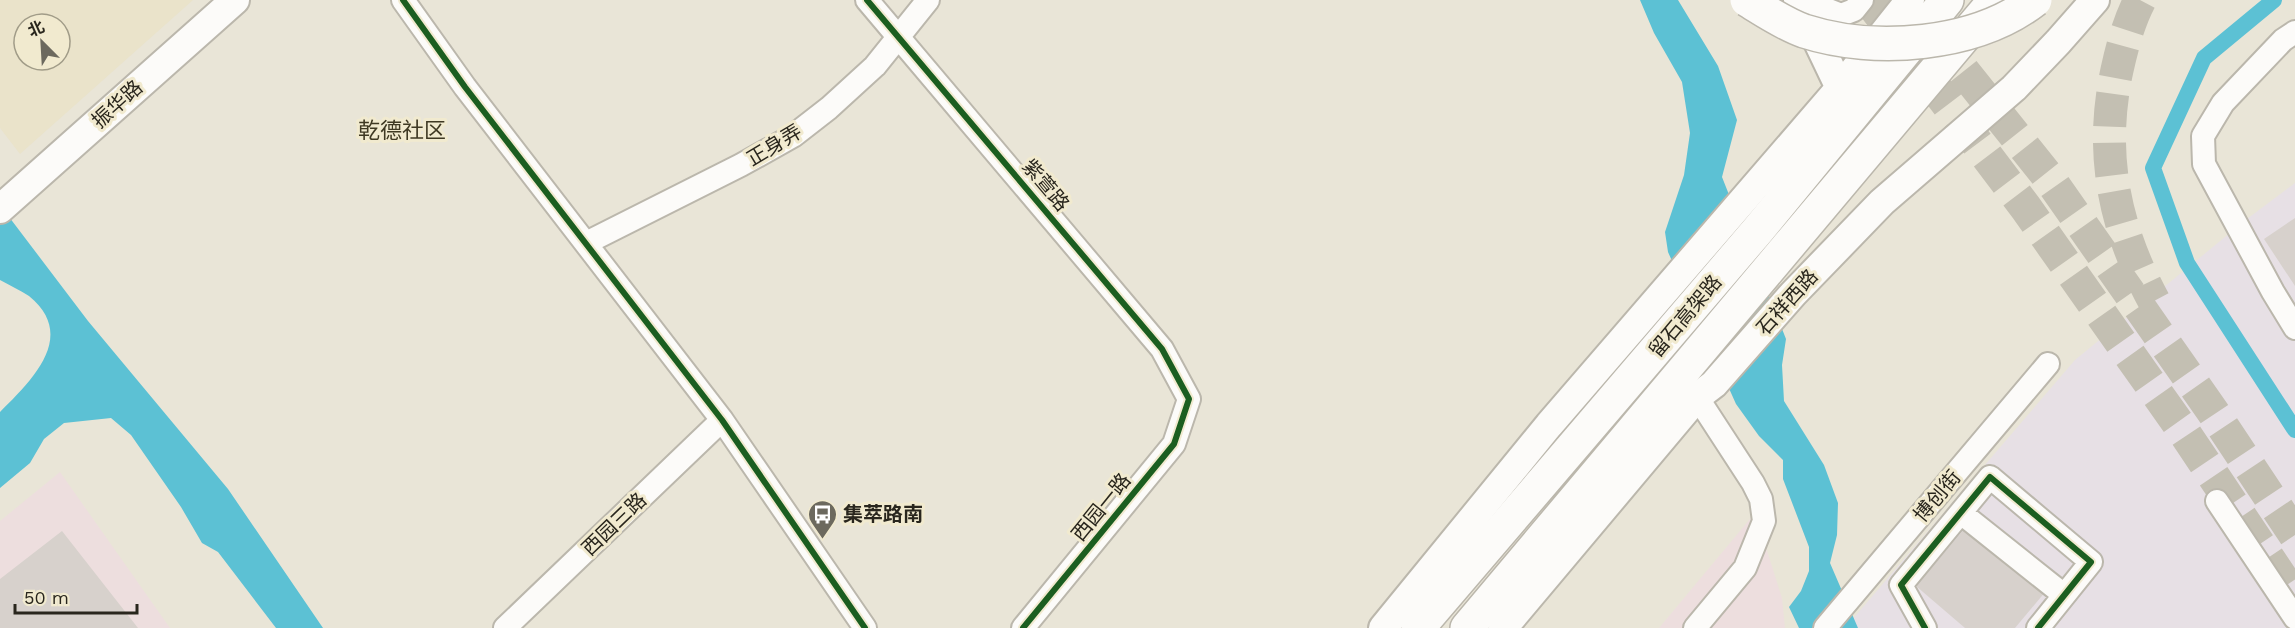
<svg xmlns="http://www.w3.org/2000/svg" width="2295" height="628" font-family="'Work Sans','Noto Sans SC',sans-serif">
	<rect width="100%" height="100%" fill="#e9e5d7"/>
	<path fill="#eae3ca" fill-rule="evenodd" d="M0,0H193L20,154L0,128ZM24,24H60V60H24Z"/>
	<path fill="#eddede" d="M60,472L170,628H0V521Z
		M1755,513L1782,598L1785,628H1659Z"/>
	<path fill="#e7e0e5" d="M2295,183V628H1845L2075,360L2247,219Z"/>
	<path fill="#5cc1d4" d="M1640,0H1678L1718,66L1737,120L1722,177L1786,339L1782,365L1784,401L1824,465L1838,503L1837,535L1830,563L1858,628H1799L1789,607L1801,591L1809,571V547L1783,479V460L1759,436L1736,404L1668,252L1665,232L1684,175L1690,133L1682,82L1654,33Z
		M0,205L88,321L228,489L323,628H276L218,552L202,543L181,507L131,435L111,418L64,423L44,439L30,463L0,488V412C32,380 78,336 29,296C20,290 9,285 0,280Z"/>
	<g fill="none" stroke-linecap="round" stroke-linejoin="round">
		<path stroke="#5cc1d4" stroke-width="16" d="M2274,0L2204,58L2153,168L2187,263L2295,430"/>
	</g>
	<path fill="#d7d1cc" d="M2295,218V286L2264,239Z
		M1966,527L2046,591L2015,628H1965L1916,586Z
		M62,531L138,628H0V579Z"/>
	<g fill="none" stroke-linecap="round" stroke-linejoin="round">
		<path stroke="#c3bfb2" stroke-width="33" stroke-dasharray="33 16" stroke-linecap="butt" d="M1869,0L2026,208L2182,429L2295,598
			M2140,0C2129,21 2122,47 2117,70C2099,153 2114,227 2154,301
			M1933,33L2049,178L2213,412L2295,535"/>
		<defs>
			<path id="minor" d="M403,0L465,87L722,420L865,628
				M867,0L1162,349L1189,399L1174,444L1023,628
				M1814,0L1821,7L1841,15L1854,10L1862,0
				M2295,32L2283,40L2223,103L2203,136L2204,164L2273,292L2295,328
				M586,243L741,165L793,136L829,108L875,66L928,0
				M2217,501L2295,618
				M1961,513L2064,595
				M505,628L722,420
				M1695,628L1745,568L1764,521L1761,499L1753,483L1697,397
				M1825,628L2048,364
				M1925,628L1901,585L1990,477L2091,562L2038,628"/>
			<path id="major" d="M1798,0L1840,88
				M0,209L235,0
				M1383,628L1549,425L1840,88L1910,0
				M1503,628L1697,397L1714,384L1793,294L1882,202L2014,88L2058,42L2095,0"/>
			<path id="highway" d="M1418,628L1758,230L1947,0
				M1467,628L1995,0"/>
		</defs>
		<use href="#minor" stroke="#bbb7ac" stroke-width="26"/>
		<use href="#major" stroke="#bbb7ac" stroke-width="32"/>
		<use href="#highway" stroke="#bbb7ac" stroke-width="36"/>
		<use href="#minor" stroke="#fcfbf9" stroke-width="22"/>
		<use href="#major" stroke="#fcfbf9" stroke-width="28"/>
		<use href="#highway" stroke="#fcfbf9" stroke-width="33"/>
		<defs>
			<path id="highway-bridge" d="M1747,0C1765,11 1784,24 1804,31C1875,54 1976,46 2035,0"/>
		</defs>
		<use href="#highway-bridge" stroke="#bbb7ac" stroke-width="36" stroke-linecap="butt"/>
		<use href="#highway-bridge" stroke="#fcfbf9" stroke-width="33"/>
		<defs>
			<path id="cycleway" d="M403,0L465,87L722,420L865,628
				M867,0L1162,349L1189,399L1174,444L1023,628
				M1925,628L1901,585L1990,477L2091,562L2038,628"/>
		</defs>
		<use href="#cycleway" stroke="#f1eacf" stroke-width="10"/>
		<use href="#cycleway" stroke="#1b5e20" stroke-width="6"/>
	</g>
	<defs>
		<symbol id="bus-pin" viewBox="-11 -11 22 30"><path d="M0 17L-7.5 6A9.5 9.5 0 1 1 7.5 6Z" fill="#6c695e" stroke="#f1eacf"/><path d="M-5-6H5V4H4V6H2V4H-2V6H-4V4H-5ZM-3.5-4V0h7V-4ZM-3.5 1.2v1.5H-2V1.2ZM2 1.2v1.5H3.5V1.2Z" fill="#fff"/></symbol>
	</defs>
	<g fill-rule="evenodd">
		<use href="#bus-pin" x="806" y="498" width="33" height="45"/>
	</g>
	<g text-anchor="middle" stroke-width="6" stroke-linejoin="round" paint-order="stroke">
		<g font-size="20" fill="#29261d" stroke="#f1eacf">
			<text transform="translate(117 104) rotate(-42)" y="7">振华路</text>
			<text transform="translate(774 145) rotate(-31)" y="7">正身弄</text>
			<text transform="translate(1046 185) rotate(50)" y="7">紫萱路</text>
			<text transform="translate(1787 302) rotate(-48)" y="7">石祥西路</text>
			<text transform="translate(1685 316) rotate(-50)" y="7">留石高架路</text>
			<text transform="translate(1937 496) rotate(-50)" y="7">博创街</text>
			<text transform="translate(1101 507) rotate(-51)" y="7">西园一路</text>
			<text transform="translate(614 524) rotate(-44)" y="7">西园三路</text>
		</g>
		<g font-size="20" font-weight="bold" fill="#29261d" stroke="#f1eacf" text-anchor="start">
			<text x="843" y="521">集萃路南</text>
		</g>
		<g font-size="22" fill="#3f3923" stroke="#f1eacf">
			<text x="402" y="138">乾德社区</text>
		</g>
	</g>
	<g transform="translate(42 42) rotate(336)"><circle r="28" fill="#f1eacf" stroke="#a19c88" stroke-width="1.5"/>
	<path d="M0-4.5L10 22L0 15L-10 22Z" fill="#6c695e"/>
	<text y="-9" font-size="16" font-weight="bold" text-anchor="middle" fill="#29261d">北</text>
	</g>
	<path d="M15 604v9h122v-9" fill="none" stroke="#29261d" stroke-width="3"/>
	<text x="24" y="604" font-size="18" fill="#29261d" stroke="#f1eacf" stroke-width="4.5" paint-order="stroke">50 m</text>
</svg>
